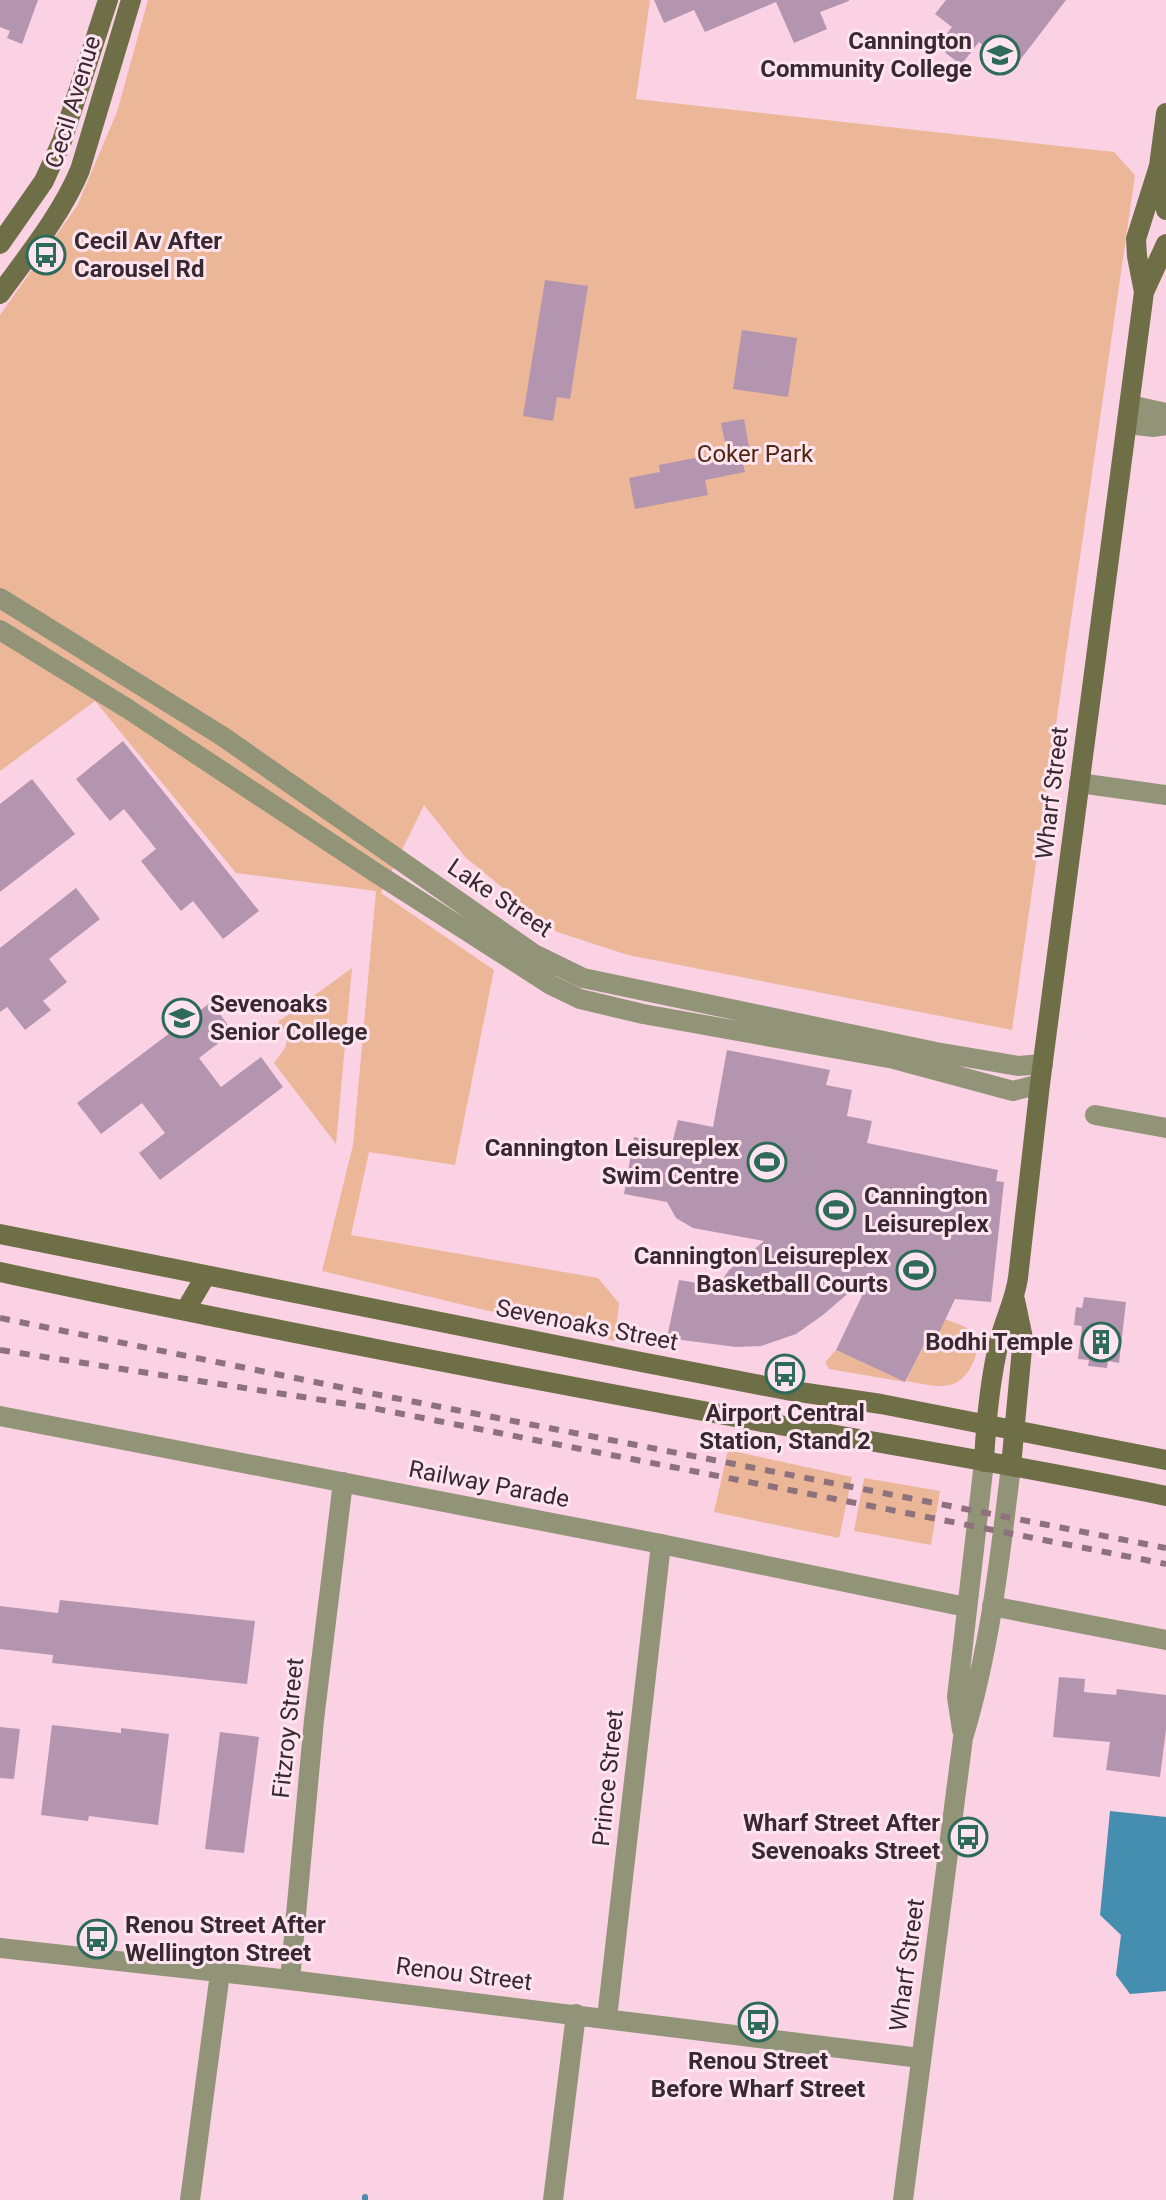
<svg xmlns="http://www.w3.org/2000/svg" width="1166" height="2200" font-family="Roboto,sans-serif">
	<rect width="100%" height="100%" fill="#fbd2e4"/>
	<path fill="#ecb698" d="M148,0H650L636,99L1114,152L1135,175L1012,1030L628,955L557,932L465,857L424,805L381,893L494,970L455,1165L369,1152L351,1235L598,1278L619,1303L615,1341L322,1271L353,1145L376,891L236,873L95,701L0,771V315L77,206L117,112Z
		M352,968L336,1144L274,1063L285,1048L288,1036L278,1022Z
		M945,1319C954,1323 967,1325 973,1334C984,1351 968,1381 950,1385C935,1388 920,1383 906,1381L929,1335L935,1339Z
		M836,1350L905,1382L829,1369L825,1362Z
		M728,1450L852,1477L839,1538L714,1512Z
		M864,1478L940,1491L931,1545L854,1531Z"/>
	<path fill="#458eaf" d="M1110,1811L1166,1817V1991L1130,1994L1116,1975L1121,1935L1100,1915Z"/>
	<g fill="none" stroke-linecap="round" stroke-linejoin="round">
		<path stroke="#458eaf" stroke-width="6" d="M365,2200V2197"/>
	</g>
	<path fill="#b395af" d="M0,0H38L22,44L7,38L10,31L0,27Z
		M654,0H849V1L820,12L827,29L794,43L776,2L705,32L694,10L664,23Z
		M946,0H1066L1020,60L1017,57L1010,65L979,42L961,65L937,46L952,27L935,14Z
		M545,280L588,286L570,399L557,397L553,421L523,416Z
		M742,330L797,338L788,397L733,389Z
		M744,419L752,463L743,464L745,472L705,480L708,495L635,509L629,478L660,472L659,465L721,453L720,449L726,447L721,423Z
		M123,741L259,911L223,939L193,901L181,911L141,861L156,849L124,809L110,821L76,779Z
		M32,779L75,834L0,892V804Z
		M76,888L100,919L49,959L67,982L43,1001L51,1010L25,1030L7,1007L0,1012V948Z
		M211,1002L233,1032L199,1058L221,1087L261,1057L283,1087L160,1180L139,1153L165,1133L142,1103L101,1134L77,1103Z
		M727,1050L830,1070L826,1085L852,1090L847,1116L872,1121L867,1143L998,1170L996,1181L1004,1182L991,1302L955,1299L936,1339L929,1335L905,1382L836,1350L874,1271L823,1315L796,1334L761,1346L736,1347L667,1338L679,1280L718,1286L729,1270L764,1241L693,1228L676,1218L667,1202L624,1194L634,1137L672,1144L678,1120L713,1127Z
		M1084,1297L1126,1302L1119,1363L1108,1361L1107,1368L1088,1366L1089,1360L1078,1359L1082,1326L1074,1325L1076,1307L1082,1308Z
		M60,1600L255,1621L247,1684L52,1663L53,1655L0,1649V1606L58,1613Z
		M1059,1677L1085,1679L1084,1692L1116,1695L1117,1689L1166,1695V1729L1160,1777L1106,1770L1110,1742L1053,1737Z
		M52,1725L121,1733V1728L169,1734L158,1825L89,1816L88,1821L41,1815Z
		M0,1727L20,1729L14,1779L0,1778Z
		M220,1732L259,1737L244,1853L205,1849Z"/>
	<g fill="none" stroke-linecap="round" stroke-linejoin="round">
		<path stroke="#929478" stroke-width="20" d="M1130,405L1166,413
			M1127,424L1154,427L1166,425
			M0,598L222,736L534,954L583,978L936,1052L1018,1066L1043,1064
			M0,630L128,709L373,871L551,985L580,999L643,1014L894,1059L1013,1091L1040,1084
			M1079,783L1166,795
			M1095,1115L1166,1128
			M0,1948L290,1980L920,2058
			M290,1980L314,1720L343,1482
			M607,2018L661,1544
			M190,2200L220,1973
			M553,2200L576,2014"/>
		<path stroke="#929478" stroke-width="20" d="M0,1416L661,1544L966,1607
			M992,1606L1166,1640
			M962,1730L957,1697L984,1462
			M903,2200L963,1738C990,1650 1000,1557 1011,1466"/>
		<path stroke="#6e6f46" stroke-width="20" d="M1160,170L1166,210
			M0,244L44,181L62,141L108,0
			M1144,292L1137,256L1136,239L1159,166L1166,113
			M0,294C29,254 61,215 80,170L131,0
			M0,1234L636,1361L786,1390L881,1404L1166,1460
			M0,1272C259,1328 519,1377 779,1425C908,1448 1038,1469 1166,1496
			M185,1311L205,1277
			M984,1462C986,1420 990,1378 1000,1338C1006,1317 1015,1299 1018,1278L1040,1084L1144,292L1166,244
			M1011,1466L1023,1338L1015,1300"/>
		<path stroke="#8d727e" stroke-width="6" stroke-dasharray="10 10" stroke-linecap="butt" d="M0,1318L369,1393L1166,1548
			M0,1350L367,1407L1166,1564"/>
	</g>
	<defs>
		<symbol id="school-ring" viewBox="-11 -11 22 22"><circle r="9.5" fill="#fee4ef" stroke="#2d6b58" stroke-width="1.5"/><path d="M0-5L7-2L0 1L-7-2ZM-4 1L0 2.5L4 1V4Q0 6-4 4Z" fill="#2d6b58"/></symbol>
		<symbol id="bus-ring" viewBox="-11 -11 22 22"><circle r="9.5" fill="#fee4ef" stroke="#2d6b58" stroke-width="1.5"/><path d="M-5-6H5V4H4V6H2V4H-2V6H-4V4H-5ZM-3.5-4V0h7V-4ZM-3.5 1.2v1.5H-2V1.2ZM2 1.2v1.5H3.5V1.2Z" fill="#2d6b58"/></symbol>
		<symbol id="stadium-ring" viewBox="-11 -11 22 22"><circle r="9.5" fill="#fee4ef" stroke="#2d6b58" stroke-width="1.5"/><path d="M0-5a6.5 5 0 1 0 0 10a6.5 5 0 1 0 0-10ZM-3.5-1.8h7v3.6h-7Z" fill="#2d6b58"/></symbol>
		<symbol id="building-ring" viewBox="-11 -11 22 22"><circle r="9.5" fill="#fee4ef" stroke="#2d6b58" stroke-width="1.5"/><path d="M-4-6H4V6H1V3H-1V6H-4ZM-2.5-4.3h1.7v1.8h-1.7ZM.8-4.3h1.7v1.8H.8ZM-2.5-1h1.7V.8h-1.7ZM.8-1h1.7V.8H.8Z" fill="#2d6b58"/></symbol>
	</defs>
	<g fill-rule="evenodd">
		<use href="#school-ring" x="978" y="33" width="44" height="44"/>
		<use href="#bus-ring" x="24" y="233" width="44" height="44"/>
		<use href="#school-ring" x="160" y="996" width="44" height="44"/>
		<use href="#stadium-ring" x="745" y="1140" width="44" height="44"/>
		<use href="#stadium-ring" x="814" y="1188" width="44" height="44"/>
		<use href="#stadium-ring" x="894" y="1248" width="44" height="44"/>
		<use href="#building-ring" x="1079" y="1320" width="44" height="44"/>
		<use href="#bus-ring" x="763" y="1352" width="44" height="44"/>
		<use href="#bus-ring" x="946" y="1815" width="44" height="44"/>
		<use href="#bus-ring" x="75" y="1917" width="44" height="44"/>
		<use href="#bus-ring" x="736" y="2000" width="44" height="44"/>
	</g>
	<g text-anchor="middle" stroke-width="6" stroke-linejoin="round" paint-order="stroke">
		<g font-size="24" font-weight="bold" fill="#38282f" stroke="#fee4ef" text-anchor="end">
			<text x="972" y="49">Cannington<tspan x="972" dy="28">Community College</tspan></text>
			<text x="74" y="249" text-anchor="start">Cecil Av After<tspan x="74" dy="28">Carousel Rd</tspan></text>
			<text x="210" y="1012" text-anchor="start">Sevenoaks<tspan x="210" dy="28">Senior College</tspan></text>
			<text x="739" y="1156">Cannington Leisureplex<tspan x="739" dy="28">Swim Centre</tspan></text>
			<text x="864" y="1204" text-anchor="start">Cannington<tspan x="864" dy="28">Leisureplex</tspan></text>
			<text x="888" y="1264">Cannington Leisureplex<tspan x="888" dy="28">Basketball Courts</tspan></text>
			<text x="1073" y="1350">Bodhi Temple</text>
			<text x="785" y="1421" text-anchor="middle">Airport Central<tspan x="785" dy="28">Station, Stand 2</tspan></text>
			<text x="940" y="1831">Wharf Street After<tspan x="940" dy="28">Sevenoaks Street</tspan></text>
			<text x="125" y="1933" text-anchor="start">Renou Street After<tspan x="125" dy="28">Wellington Street</tspan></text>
			<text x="758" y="2069" text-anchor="middle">Renou Street<tspan x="758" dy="28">Before Wharf Street</tspan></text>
		</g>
		<g font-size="24" fill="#38282f" stroke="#fee4ef">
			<text transform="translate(73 102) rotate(-73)" y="8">Cecil Avenue</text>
			<text transform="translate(1052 793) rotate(-83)" y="8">Wharf Street</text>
			<text transform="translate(500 898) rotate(34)" y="8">Lake Street</text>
			<text transform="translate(587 1325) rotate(11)" y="8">Sevenoaks Street</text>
			<text transform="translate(489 1484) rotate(11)" y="8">Railway Parade</text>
			<text transform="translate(288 1728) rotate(-84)" y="8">Fitzroy Street</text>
			<text transform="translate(608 1778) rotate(-84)" y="8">Prince Street</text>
			<text transform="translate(907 1965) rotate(-82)" y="8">Wharf Street</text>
			<text transform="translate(464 1974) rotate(7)" y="8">Renou Street</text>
		</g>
		<g font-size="24" fill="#51280f" stroke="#fee4ef">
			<text x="755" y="462">Coker Park</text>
		</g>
	</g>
</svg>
